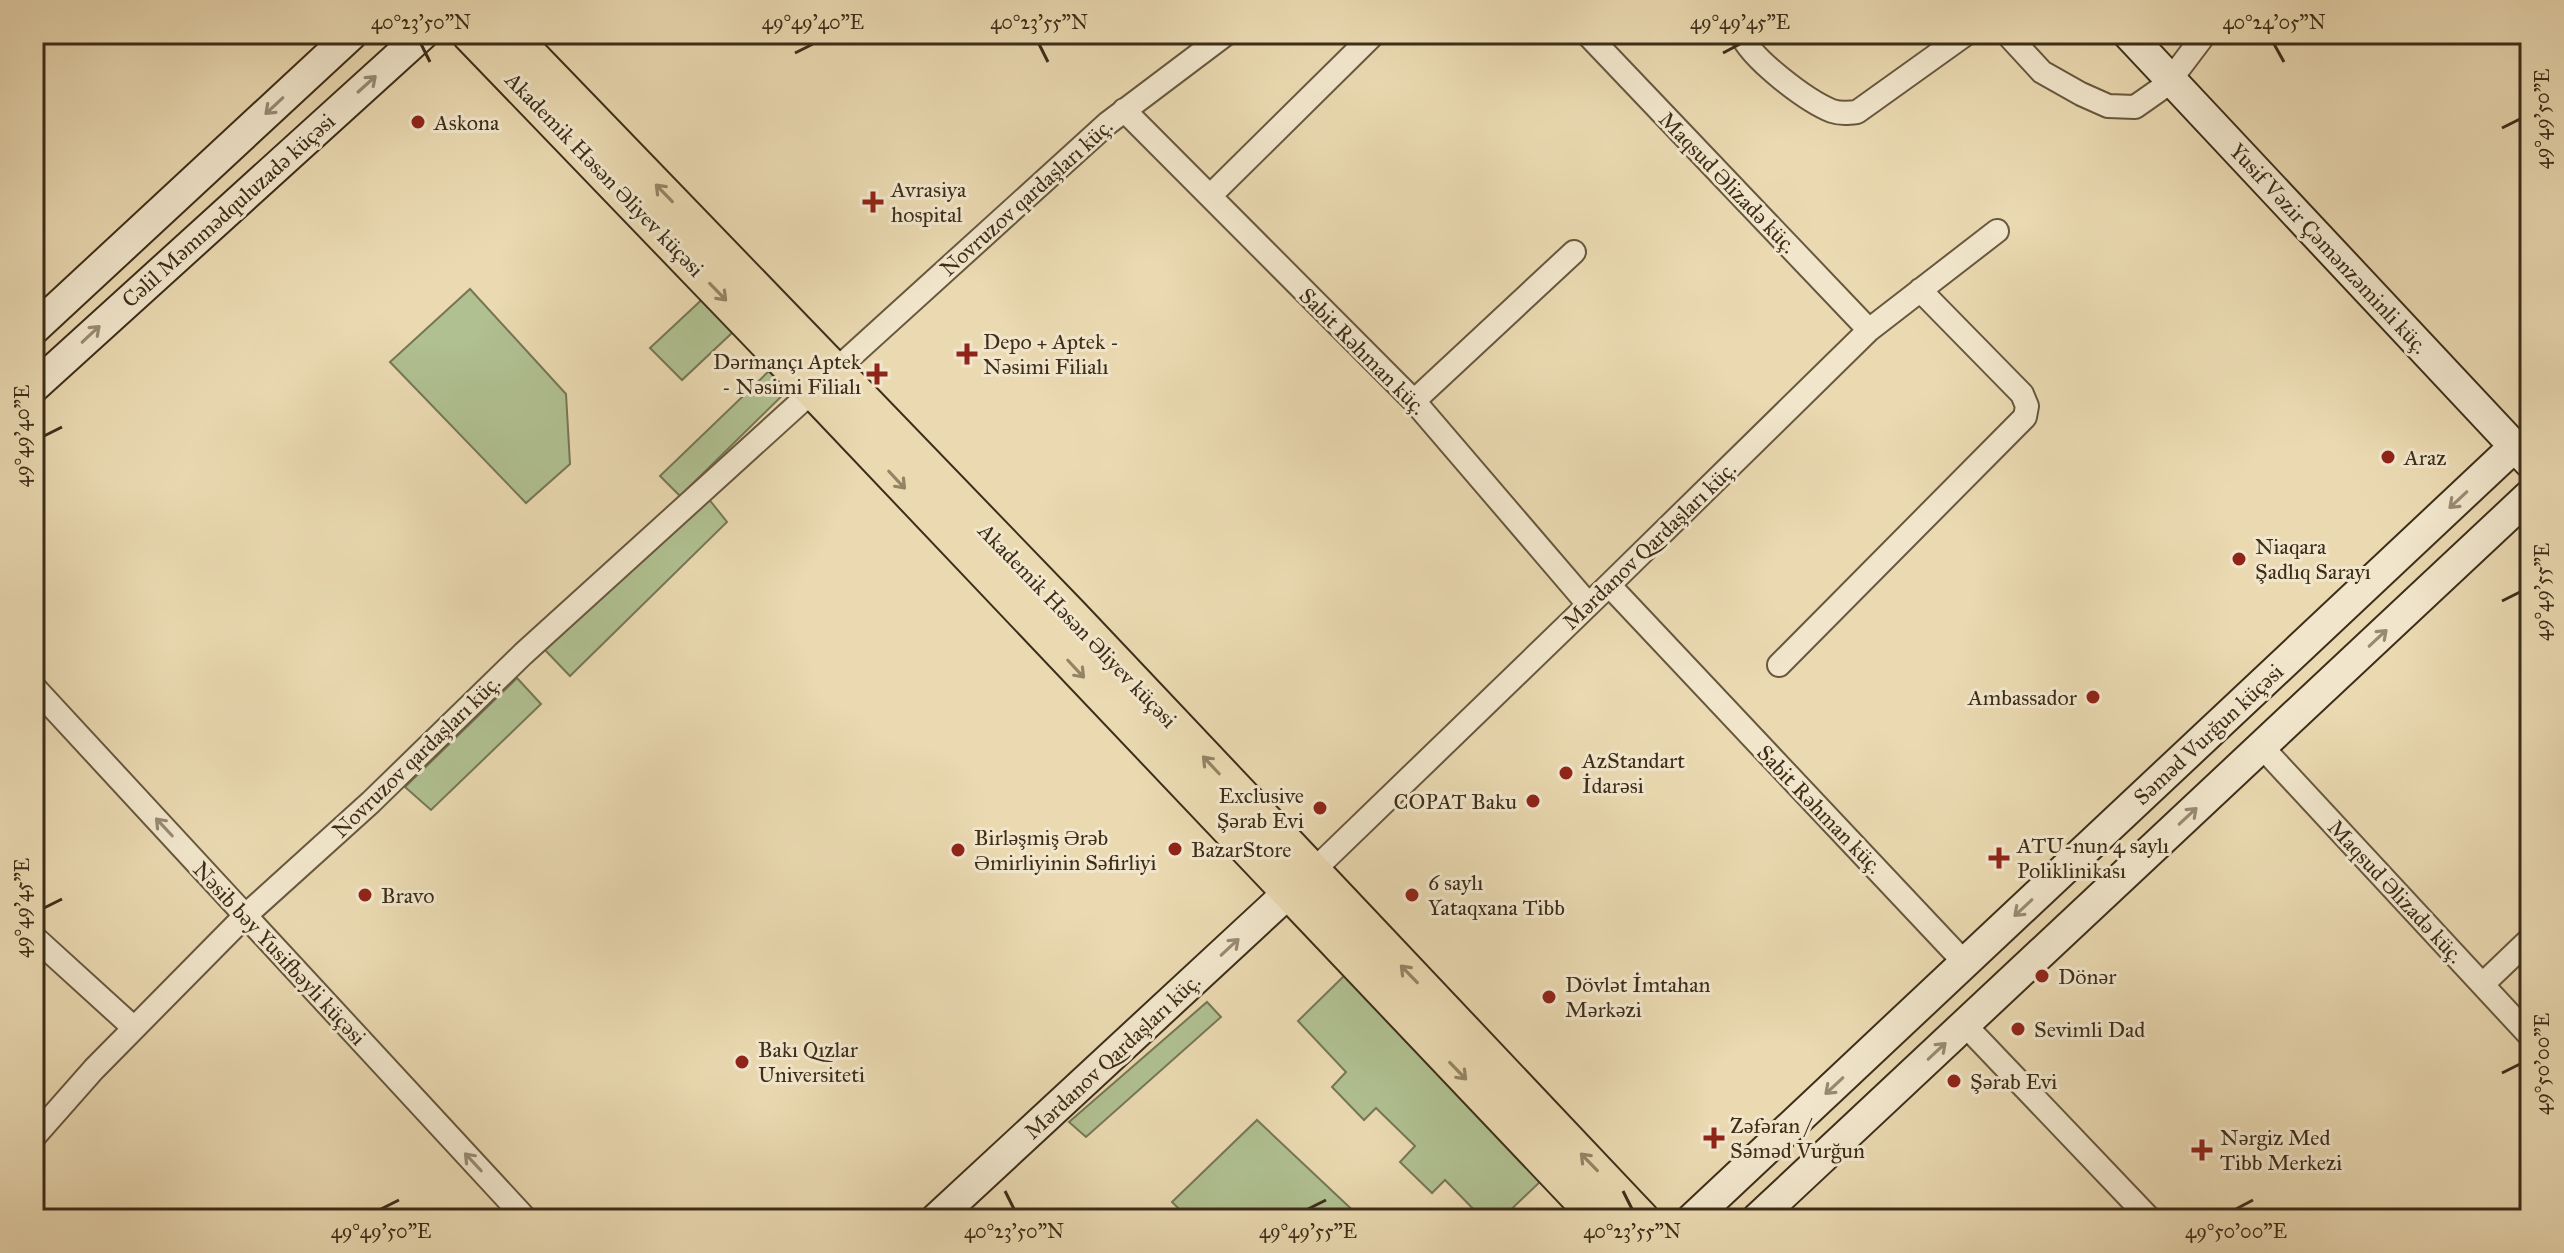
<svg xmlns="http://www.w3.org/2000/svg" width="2564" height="1253" font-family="'IM FELL Great Primer',serif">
	<rect width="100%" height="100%" fill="#ead9b1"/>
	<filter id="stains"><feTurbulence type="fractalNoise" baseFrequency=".0025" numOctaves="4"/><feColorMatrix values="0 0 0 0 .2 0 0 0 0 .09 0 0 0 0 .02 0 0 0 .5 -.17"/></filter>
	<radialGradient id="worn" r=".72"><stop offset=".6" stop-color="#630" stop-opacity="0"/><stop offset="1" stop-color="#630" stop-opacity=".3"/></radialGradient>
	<path fill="#b0c091" stroke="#767655" stroke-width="2" d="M470,289L566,394L570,464L526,503L390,362Z
		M709,293L795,383L680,496L660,476L770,370L733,332L682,380L650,348Z
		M708,498L727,522L570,676L545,650Z
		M517,678L541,704L431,810L405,787Z
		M1347,973L1543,1179L1501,1219H1483L1445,1180L1432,1193L1400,1162L1415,1146L1376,1108L1364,1120L1332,1087L1346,1072L1298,1021Z
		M1207,1002L1221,1017L1086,1137L1069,1122Z
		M1257,1120L1362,1219H1189L1172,1202Z"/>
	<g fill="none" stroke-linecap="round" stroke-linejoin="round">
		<defs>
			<path id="street" d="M1587,34L1869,330
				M1741,34C1751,59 1807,101 1832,111C1841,114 1849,113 1857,112L1966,34
				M2007,34L2042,72L2081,94L2108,106L2135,107L2172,81
				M2171,79L2205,34
				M1124,110L1414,401L1588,604
				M1210,196L1374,34
				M1414,401L1574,252
				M1609,585L1965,963
				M1779,665L2025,417L2027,406L2022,394L1920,290
				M34,687L526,1219
				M2262,747L2530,1036
				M1312,872L1609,585L1869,330L1997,231
				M34,937L134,1028
				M2483,984L2530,939
				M1965,1025L2150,1219
				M34,1137L94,1069L246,915L371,802L523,654L1108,123L1226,34"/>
			<path id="secondary" d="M2128,34L2530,463
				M34,329L352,34
				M34,387L423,34
				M936,1219L1288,893
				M1692,1219L2515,446
				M1757,1219L2530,495"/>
			<path id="primary" d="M469,34L813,391L1599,1219
				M510,34L1072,616L1642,1219"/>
		</defs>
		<use href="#street" stroke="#68583f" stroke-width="26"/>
		<use href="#secondary" stroke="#3d2d19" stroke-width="34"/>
		<use href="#primary" stroke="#3d2d19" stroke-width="38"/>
		<use href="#street" stroke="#f1e6cc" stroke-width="22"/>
		<use href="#secondary" stroke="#f1e6cc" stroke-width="30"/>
		<use href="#primary" stroke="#ead9b1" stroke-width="34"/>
	</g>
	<defs><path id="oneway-shaft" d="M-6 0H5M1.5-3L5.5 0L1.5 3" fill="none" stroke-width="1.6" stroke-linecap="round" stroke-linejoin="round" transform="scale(2)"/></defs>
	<g stroke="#978a72">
		<use href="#oneway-shaft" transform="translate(367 84) rotate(-42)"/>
		<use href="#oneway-shaft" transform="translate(274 106) rotate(137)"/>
		<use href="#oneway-shaft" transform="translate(91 334) rotate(-43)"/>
		<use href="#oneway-shaft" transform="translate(2458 500) rotate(137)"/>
		<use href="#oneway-shaft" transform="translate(2378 638) rotate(-43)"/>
		<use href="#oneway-shaft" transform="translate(2188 816) rotate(-43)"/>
		<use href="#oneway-shaft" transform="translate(164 827) rotate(-133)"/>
		<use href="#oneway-shaft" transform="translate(2023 908) rotate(137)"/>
		<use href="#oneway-shaft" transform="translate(1230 947) rotate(-43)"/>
		<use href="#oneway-shaft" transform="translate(1937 1051) rotate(-43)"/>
		<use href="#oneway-shaft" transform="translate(1834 1086) rotate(137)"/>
		<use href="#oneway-shaft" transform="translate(473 1162) rotate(-133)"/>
	</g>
	<g stroke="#948365">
		<use href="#oneway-shaft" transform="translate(664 193) rotate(-134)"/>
		<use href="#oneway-shaft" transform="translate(718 292) rotate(46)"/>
		<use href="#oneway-shaft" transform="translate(897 480) rotate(47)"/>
		<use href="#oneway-shaft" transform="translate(1076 669) rotate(47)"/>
		<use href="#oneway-shaft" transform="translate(1211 765) rotate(-133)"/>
		<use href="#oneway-shaft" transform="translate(1409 974) rotate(-134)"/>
		<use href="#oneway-shaft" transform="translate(1458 1071) rotate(46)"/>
		<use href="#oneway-shaft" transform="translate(1589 1162) rotate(-134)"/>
	</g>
	<path fill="none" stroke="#3d2d19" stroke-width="3" d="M421,44L430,62M1039,44L1048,62M2274,44L2284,62M795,53L813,44M1723,53L1740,44M2502,128L2520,119M44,436L62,427M2502,601L2520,592M44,908L62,899M2502,1073L2520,1064M1005,1191L1014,1209M1623,1191L1632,1209M381,1209L399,1200M1308,1209L1326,1200M2236,1209L2253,1200"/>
	<g fill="#8f2418" stroke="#f1e6cc" stroke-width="3">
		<circle cx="418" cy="122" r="8"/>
		<path d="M869 190h8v8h8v8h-8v8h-8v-8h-8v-8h8z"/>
		<path d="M963 342h8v8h8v8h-8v8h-8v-8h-8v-8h8z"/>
		<path d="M873 362h8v8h8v8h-8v8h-8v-8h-8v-8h8z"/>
		<circle cx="2388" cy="457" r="8"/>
		<circle cx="2239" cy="559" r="8"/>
		<circle cx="2093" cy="697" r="8"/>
		<circle cx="1566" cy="773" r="8"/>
		<circle cx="1533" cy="801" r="8"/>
		<circle cx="1320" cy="808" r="8"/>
		<circle cx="1175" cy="849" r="8"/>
		<circle cx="958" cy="850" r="8"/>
		<path d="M1995 846h8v8h8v8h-8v8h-8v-8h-8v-8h8z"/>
		<circle cx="365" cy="895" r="8"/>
		<circle cx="1412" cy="895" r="8"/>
		<circle cx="2042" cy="976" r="8"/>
		<circle cx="1549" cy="997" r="8"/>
		<circle cx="2018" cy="1029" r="8"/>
		<circle cx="742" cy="1062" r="8"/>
		<circle cx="1954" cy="1081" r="8"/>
		<path d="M1710 1126h8v8h8v8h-8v8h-8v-8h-8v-8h8z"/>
		<path d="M2198 1138h8v8h8v8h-8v8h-8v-8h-8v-8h8z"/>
	</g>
	<g text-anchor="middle" stroke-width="6" stroke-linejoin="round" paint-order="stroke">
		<g font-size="22" fill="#3d2d19" stroke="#f1e6cc" text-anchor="start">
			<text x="434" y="130">Askona</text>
			<text x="891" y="197">Avrasiya<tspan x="891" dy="25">hospital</tspan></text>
			<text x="983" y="349">Depo + Aptek -<tspan x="983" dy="25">Nəsimi Filialı</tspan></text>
			<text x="861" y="369" text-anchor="end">Dərmançı Aptek<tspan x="861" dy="25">- Nəsimi Filialı</tspan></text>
			<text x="2404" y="465">Araz</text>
			<text x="2255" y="554">Niaqara<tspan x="2255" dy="25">Şadlıq Sarayı</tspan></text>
			<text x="2077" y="705" text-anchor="end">Ambassador</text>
			<text x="1582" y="768">AzStandart<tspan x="1582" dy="25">İdarəsi</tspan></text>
			<text x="1304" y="803" text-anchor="end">Exclusive<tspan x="1304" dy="25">Şərab Evi</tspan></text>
			<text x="1517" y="809" text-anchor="end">COPAT Baku</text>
			<text x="974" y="845">Birləşmiş Ərəb<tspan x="974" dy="25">Əmirliyinin Səfirliyi</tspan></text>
			<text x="2017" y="853">ATU-nun 4 saylı<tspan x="2017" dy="25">Poliklinikası</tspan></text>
			<text x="1191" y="857">BazarStore</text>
			<text x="1428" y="890">6 saylı<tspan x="1428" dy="25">Yataqxana Tibb</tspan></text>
			<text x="381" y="903">Bravo</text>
			<text x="2058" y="984">Dönər</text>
			<text x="1565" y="992">Dövlət İmtahan<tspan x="1565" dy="25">Mərkəzi</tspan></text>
			<text x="2034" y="1037">Sevimli Dad</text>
			<text x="758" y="1057">Bakı Qızlar<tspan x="758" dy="25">Universiteti</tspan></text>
			<text x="1970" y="1089">Şərab Evi</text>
			<text x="1730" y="1133">Zəfəran /<tspan x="1730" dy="25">Səməd Vurğun</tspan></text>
			<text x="2220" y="1145">Nərgiz Med<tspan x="2220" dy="25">Tibb Merkezi</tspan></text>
		</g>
		<g font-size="22" fill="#3d2d19" stroke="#f1e6cc">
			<text transform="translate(605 174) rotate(46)" y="8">Akademik Həsən Əliyev küçəsi</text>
			<text transform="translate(1728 182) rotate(46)" y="8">Maqsud Əlizadə küç.</text>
			<text transform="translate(1026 197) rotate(-42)" y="8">Novruzov qardaşları küç.</text>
			<text transform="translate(228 210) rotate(-42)" y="8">Cəlil Məmmədquluzadə küçəsi</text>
			<text transform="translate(2329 248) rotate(47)" y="8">Yusif Vəzir Çəmənzəminli küç.</text>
			<text transform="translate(1363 351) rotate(45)" y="8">Sabit Rəhman küç.</text>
			<text transform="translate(1649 545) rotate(-44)" y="8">Mərdanov Qardaşları küç.</text>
			<text transform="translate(1078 625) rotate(46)" y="8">Akademik Həsən Əliyev küçəsi</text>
			<text transform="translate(2208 734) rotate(-43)" y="8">Səməd Vurğun küçəsi</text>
			<text transform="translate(416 756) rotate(-44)" y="8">Novruzov qardaşları küç.</text>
			<text transform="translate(1820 809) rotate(46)" y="8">Sabit Rəhman küç.</text>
			<text transform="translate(2396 891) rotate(47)" y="8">Maqsud Əlizadə küç.</text>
			<text transform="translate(280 953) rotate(47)" y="8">Nəsib bəy Yusifbəyli küçəsi</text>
			<text transform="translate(1112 1056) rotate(-43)" y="8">Mərdanov Qardaşları küç.</text>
		</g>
	</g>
	<rect width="2564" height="1253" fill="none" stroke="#ead9b1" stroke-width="88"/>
	<rect x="44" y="44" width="2476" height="1165" fill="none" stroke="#3d2d19" stroke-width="3"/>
	<g font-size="20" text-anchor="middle" fill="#3d2d19">
		<text x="421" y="29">40°23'50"N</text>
		<text x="813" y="29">49°49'40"E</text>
		<text x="1039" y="29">40°23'55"N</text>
		<text x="1740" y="29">49°49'45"E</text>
		<text x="2274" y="29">40°24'05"N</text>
		<text transform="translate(2542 119) rotate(-90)" y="7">49°49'50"E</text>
		<text transform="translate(22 436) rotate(-90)" y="7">49°49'40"E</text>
		<text transform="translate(2542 592) rotate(-90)" y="7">49°49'55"E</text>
		<text transform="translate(22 908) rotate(-90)" y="7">49°49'45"E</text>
		<text transform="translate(2542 1064) rotate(-90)" y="7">49°50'00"E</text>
		<text x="381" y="1238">49°49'50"E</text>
		<text x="1014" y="1238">40°23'50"N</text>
		<text x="1308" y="1238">49°49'55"E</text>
		<text x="1632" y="1238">40°23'55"N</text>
		<text x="2236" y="1238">49°50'00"E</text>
	</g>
	<rect width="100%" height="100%" filter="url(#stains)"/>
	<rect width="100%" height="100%" fill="url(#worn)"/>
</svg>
